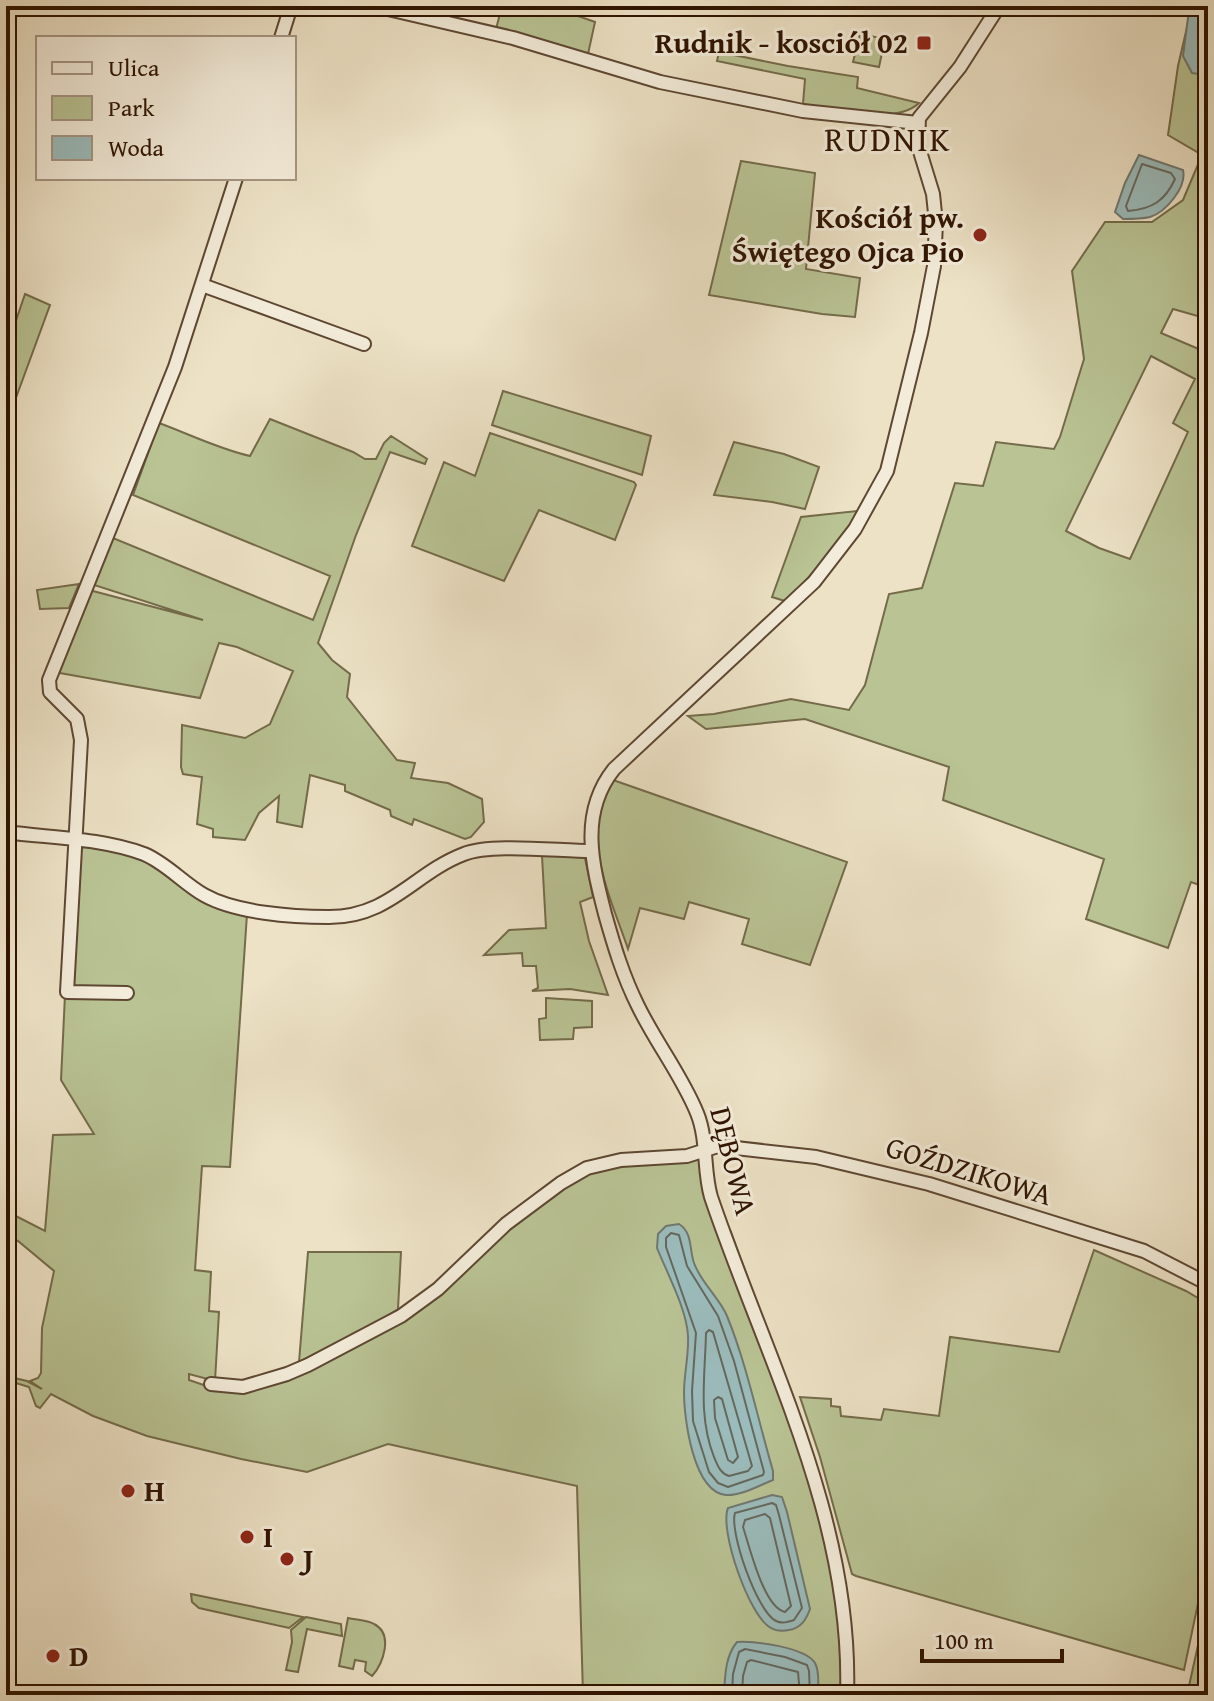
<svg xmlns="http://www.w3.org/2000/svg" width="1214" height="1701" font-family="'Gentium Book Plus',serif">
	<rect width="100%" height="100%" fill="#ede2c6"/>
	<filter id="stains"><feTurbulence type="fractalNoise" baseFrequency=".0025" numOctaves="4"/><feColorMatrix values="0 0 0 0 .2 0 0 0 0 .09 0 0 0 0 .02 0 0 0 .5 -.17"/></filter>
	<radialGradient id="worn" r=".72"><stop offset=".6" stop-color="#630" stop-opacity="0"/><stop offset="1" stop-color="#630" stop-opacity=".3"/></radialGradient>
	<path fill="#b9c394" stroke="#746b4a" stroke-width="2" fill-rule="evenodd" d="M502,6H550L595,22L588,54L496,29Z
		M1192,6H1208V319L1173,309L1161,333L1208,353V888L1191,882L1168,948L1086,919L1104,859L943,800L949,767L805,719L706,729L688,716L714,714L791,699L849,710L865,685L889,594L922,588L955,483L983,486L996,442L1054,449L1060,437L1084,359L1072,271L1105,222H1152L1183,200L1202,155L1168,135L1178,66ZM1151,356L1195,379L1173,423L1188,432L1130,559L1099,548L1066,531Z
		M860,34L885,39L879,67L853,62Z
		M719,52L788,66L858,77L857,88L919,103C895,126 833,109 803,104L805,79L717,61Z
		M741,161L815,173L806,269L860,278L855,317L822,314L709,295Z
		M25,294L50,305L6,425V350Z
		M503,391L651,436L642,475L492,425Z
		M270,419L353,452L365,459H376L384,443L391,436L427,459L425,464L390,452L356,535L318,643L332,660L350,674L347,697L397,760L415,763L411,778L448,783L482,799L484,822L471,837L465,839L414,819L412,825L391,816L390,810L345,791V785L310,775L302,827L277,822L279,796L259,813L245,840L213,837V829L197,824L202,777L183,774L181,767L182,725L245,738L270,724L293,671L237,647L219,643L200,698L54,672L89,590L203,620L91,584L113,538L313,620L330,576L133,495L159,423C189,434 219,449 250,456Z
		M490,433L634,482L636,485L615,540L539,510L504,581L412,546L444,462L475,476Z
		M734,442L784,454L819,467L805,509L772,502L714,495Z
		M857,511L858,514C837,548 813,574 785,601L772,597L801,517Z
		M79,584L69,608L40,609L37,590Z
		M613,780L847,862L810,965L742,944L749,919L689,902L684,919L640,908L628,949C609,893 579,836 613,780Z
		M72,845L129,853L145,859L247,914L230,1167L202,1166L195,1270L211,1272L209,1311L219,1312L215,1381L189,1374V1380L221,1391L251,1389L401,1316L465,1261L587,1168L703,1158L839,1566L842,1695H583L577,1486L388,1444L307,1472L241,1459L147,1436L93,1416L51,1394L40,1408L36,1406L29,1387L6,1380V1376L27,1381L42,1389L30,1381L38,1378L41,1373L42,1328L54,1271L18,1241L6,1237V1211L45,1231L53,1135L94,1134L61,1080Z
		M559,854L585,858L593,897L580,902L589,941L608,995L570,989L532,991L538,988L536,966H523L522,953L484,955L509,930L546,928L542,856Z
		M546,998L592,1001V1027L574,1028L573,1039L540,1040L539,1019L546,1018Z
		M1094,1250L1186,1291L1208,1304V1556L1184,1670L856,1576L852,1574L820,1457L800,1397L831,1399V1406L840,1407L841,1416L881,1420L884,1409L939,1416L950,1337L1059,1352Z
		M308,1252H401L398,1309L371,1327L299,1362Z
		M191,1594L303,1617L289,1628L199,1608L192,1602Z
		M1208,1600V1695H1187Z
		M306,1617L341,1624L342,1636L307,1629L298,1672L286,1670L292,1642L291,1630Z
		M348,1618C356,1620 367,1620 374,1624C394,1634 383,1664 372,1676L365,1671L366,1662L355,1660L353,1669L339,1666Z"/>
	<path fill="#9bbcbc" stroke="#707871" stroke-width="2" d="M1208,6V72L1206,75L1192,73L1183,56L1189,10Z
		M1139,155L1183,170C1187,187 1166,212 1150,217C1141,219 1131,219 1123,219L1115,212L1125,183Z
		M679,1224C693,1233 689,1249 694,1263C701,1283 719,1297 727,1316C747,1365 758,1420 773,1471V1480C760,1485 741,1496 726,1495C693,1492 684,1418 684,1392C684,1374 689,1355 688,1336C687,1310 667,1273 657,1248L658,1234L666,1226Z
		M772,1495L782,1497L787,1512L810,1609C806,1620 801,1628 789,1630C784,1631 776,1631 771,1628C749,1617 719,1529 728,1508Z
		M737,1642C755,1641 805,1647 815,1663C820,1672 818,1686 818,1695H724C725,1677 725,1656 737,1642Z"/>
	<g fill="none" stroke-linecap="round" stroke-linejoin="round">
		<path stroke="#65685e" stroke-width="2" d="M1142,164L1171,173L1175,179C1165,201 1152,209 1128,211L1126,206Z
			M671,1233L679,1235L687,1266L718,1316L734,1361L764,1472L763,1475L728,1487L718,1483L709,1472L693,1421L692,1391L696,1333L666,1247V1238Z
			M709,1330L713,1332L752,1466L748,1471L729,1476C720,1473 718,1466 714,1457C698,1416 705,1377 706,1333Z
			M718,1397L722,1399L738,1457L733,1463L728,1460L715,1418L714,1400Z
			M772,1503L776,1505L779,1515L802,1608L794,1620C788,1622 782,1624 776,1621C757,1612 729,1531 735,1513Z
			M765,1514L770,1518L791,1606L785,1612C764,1608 750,1548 743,1527L745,1520Z
			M732,1695L733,1674L739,1652L745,1649L785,1657L807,1665L809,1671L810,1695
			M742,1695L743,1676L747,1662L751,1660L798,1672L800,1695"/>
		<path stroke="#707871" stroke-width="3" d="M730,1231L747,1277"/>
		<defs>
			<path id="minor" d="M375,6L513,38L660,82L803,111L918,123
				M281,38L291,6
				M202,285L364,344
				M6,832C51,838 101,838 144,854C166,863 183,883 204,895C236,913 292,917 329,917C390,917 414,873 464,854C491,843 558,851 591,851
				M127,993L67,992L81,740L77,719L50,692L49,680L175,367L236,178
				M211,1384L243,1387L287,1374L308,1365L401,1316L438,1289L506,1224L561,1183L587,1168L621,1160L687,1156L718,1146L816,1157L929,1184L1144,1251L1208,1284
				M847,1695C853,1519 766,1359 711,1197C703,1170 708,1140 697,1113C682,1076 656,1043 638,1006C623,976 614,946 605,914C592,864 579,813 614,769L814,582L855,529L887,471L921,333L934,266L936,223L933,194L918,145L919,118L960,67L999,6"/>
		</defs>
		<use href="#minor" stroke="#5e4732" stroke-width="16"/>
		<use href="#minor" stroke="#f3ecda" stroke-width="12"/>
	</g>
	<g fill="#8f2418" stroke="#f3ecda" stroke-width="3">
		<rect x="916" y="35" width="16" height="16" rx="4"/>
		<circle cx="980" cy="235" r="8"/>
		<circle cx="128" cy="1491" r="8"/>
		<circle cx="247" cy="1537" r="8"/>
		<circle cx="287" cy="1559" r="8"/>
		<circle cx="53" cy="1656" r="8"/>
	</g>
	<g text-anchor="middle" stroke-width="6" stroke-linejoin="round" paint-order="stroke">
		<g font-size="30" font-weight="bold" fill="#2f1300" stroke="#f3ecda" text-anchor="start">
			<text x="908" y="53" text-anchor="end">Rudnik - kosciół 02</text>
			<text x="964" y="228" text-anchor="end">Kościół pw.<tspan x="964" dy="34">Świętego Ojca Pio</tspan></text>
			<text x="144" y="1501">H</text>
			<text x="263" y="1547">I</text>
			<text x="303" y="1569">J</text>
			<text x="69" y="1666">D</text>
		</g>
		<g font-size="30" fill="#2f1300" stroke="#f3ecda">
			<text transform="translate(733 1161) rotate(76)" y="10">DĘBOWA</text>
			<text transform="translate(969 1171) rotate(17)" y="10">GOŹDZIKOWA</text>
		</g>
		<g font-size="34" letter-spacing="2" fill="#2f1300" stroke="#f3ecda">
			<text x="888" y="151">RUDNIK</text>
		</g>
	</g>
	<rect width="1214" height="1701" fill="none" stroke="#ede2c6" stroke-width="32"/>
	<rect x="8" y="8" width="1198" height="1685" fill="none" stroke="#2f1300" stroke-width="4"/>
	<rect x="16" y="16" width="1182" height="1669" fill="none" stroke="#2f1300" stroke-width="2"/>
	<rect x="36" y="36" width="260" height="144" fill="#f3ecda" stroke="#a59583" stroke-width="2"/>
	<rect x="52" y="62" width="40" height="12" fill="#f3ecda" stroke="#a59583" stroke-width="2"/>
	<text x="108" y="76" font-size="24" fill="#2f1300">Ulica</text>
	<rect x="52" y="96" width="40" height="24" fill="#b9c394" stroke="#a59583" stroke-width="2"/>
	<text x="108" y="116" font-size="24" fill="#2f1300">Park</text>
	<rect x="52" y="136" width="40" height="24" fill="#9bbcbc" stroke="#a59583" stroke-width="2"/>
	<text x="108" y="156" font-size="24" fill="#2f1300">Woda</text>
	<path d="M922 1649v12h140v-12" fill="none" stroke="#2f1300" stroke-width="4"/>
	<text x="934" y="1649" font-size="24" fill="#2f1300" stroke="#f3ecda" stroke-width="6" paint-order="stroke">100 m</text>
	<rect width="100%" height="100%" filter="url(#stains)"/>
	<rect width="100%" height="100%" fill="url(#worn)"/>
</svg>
